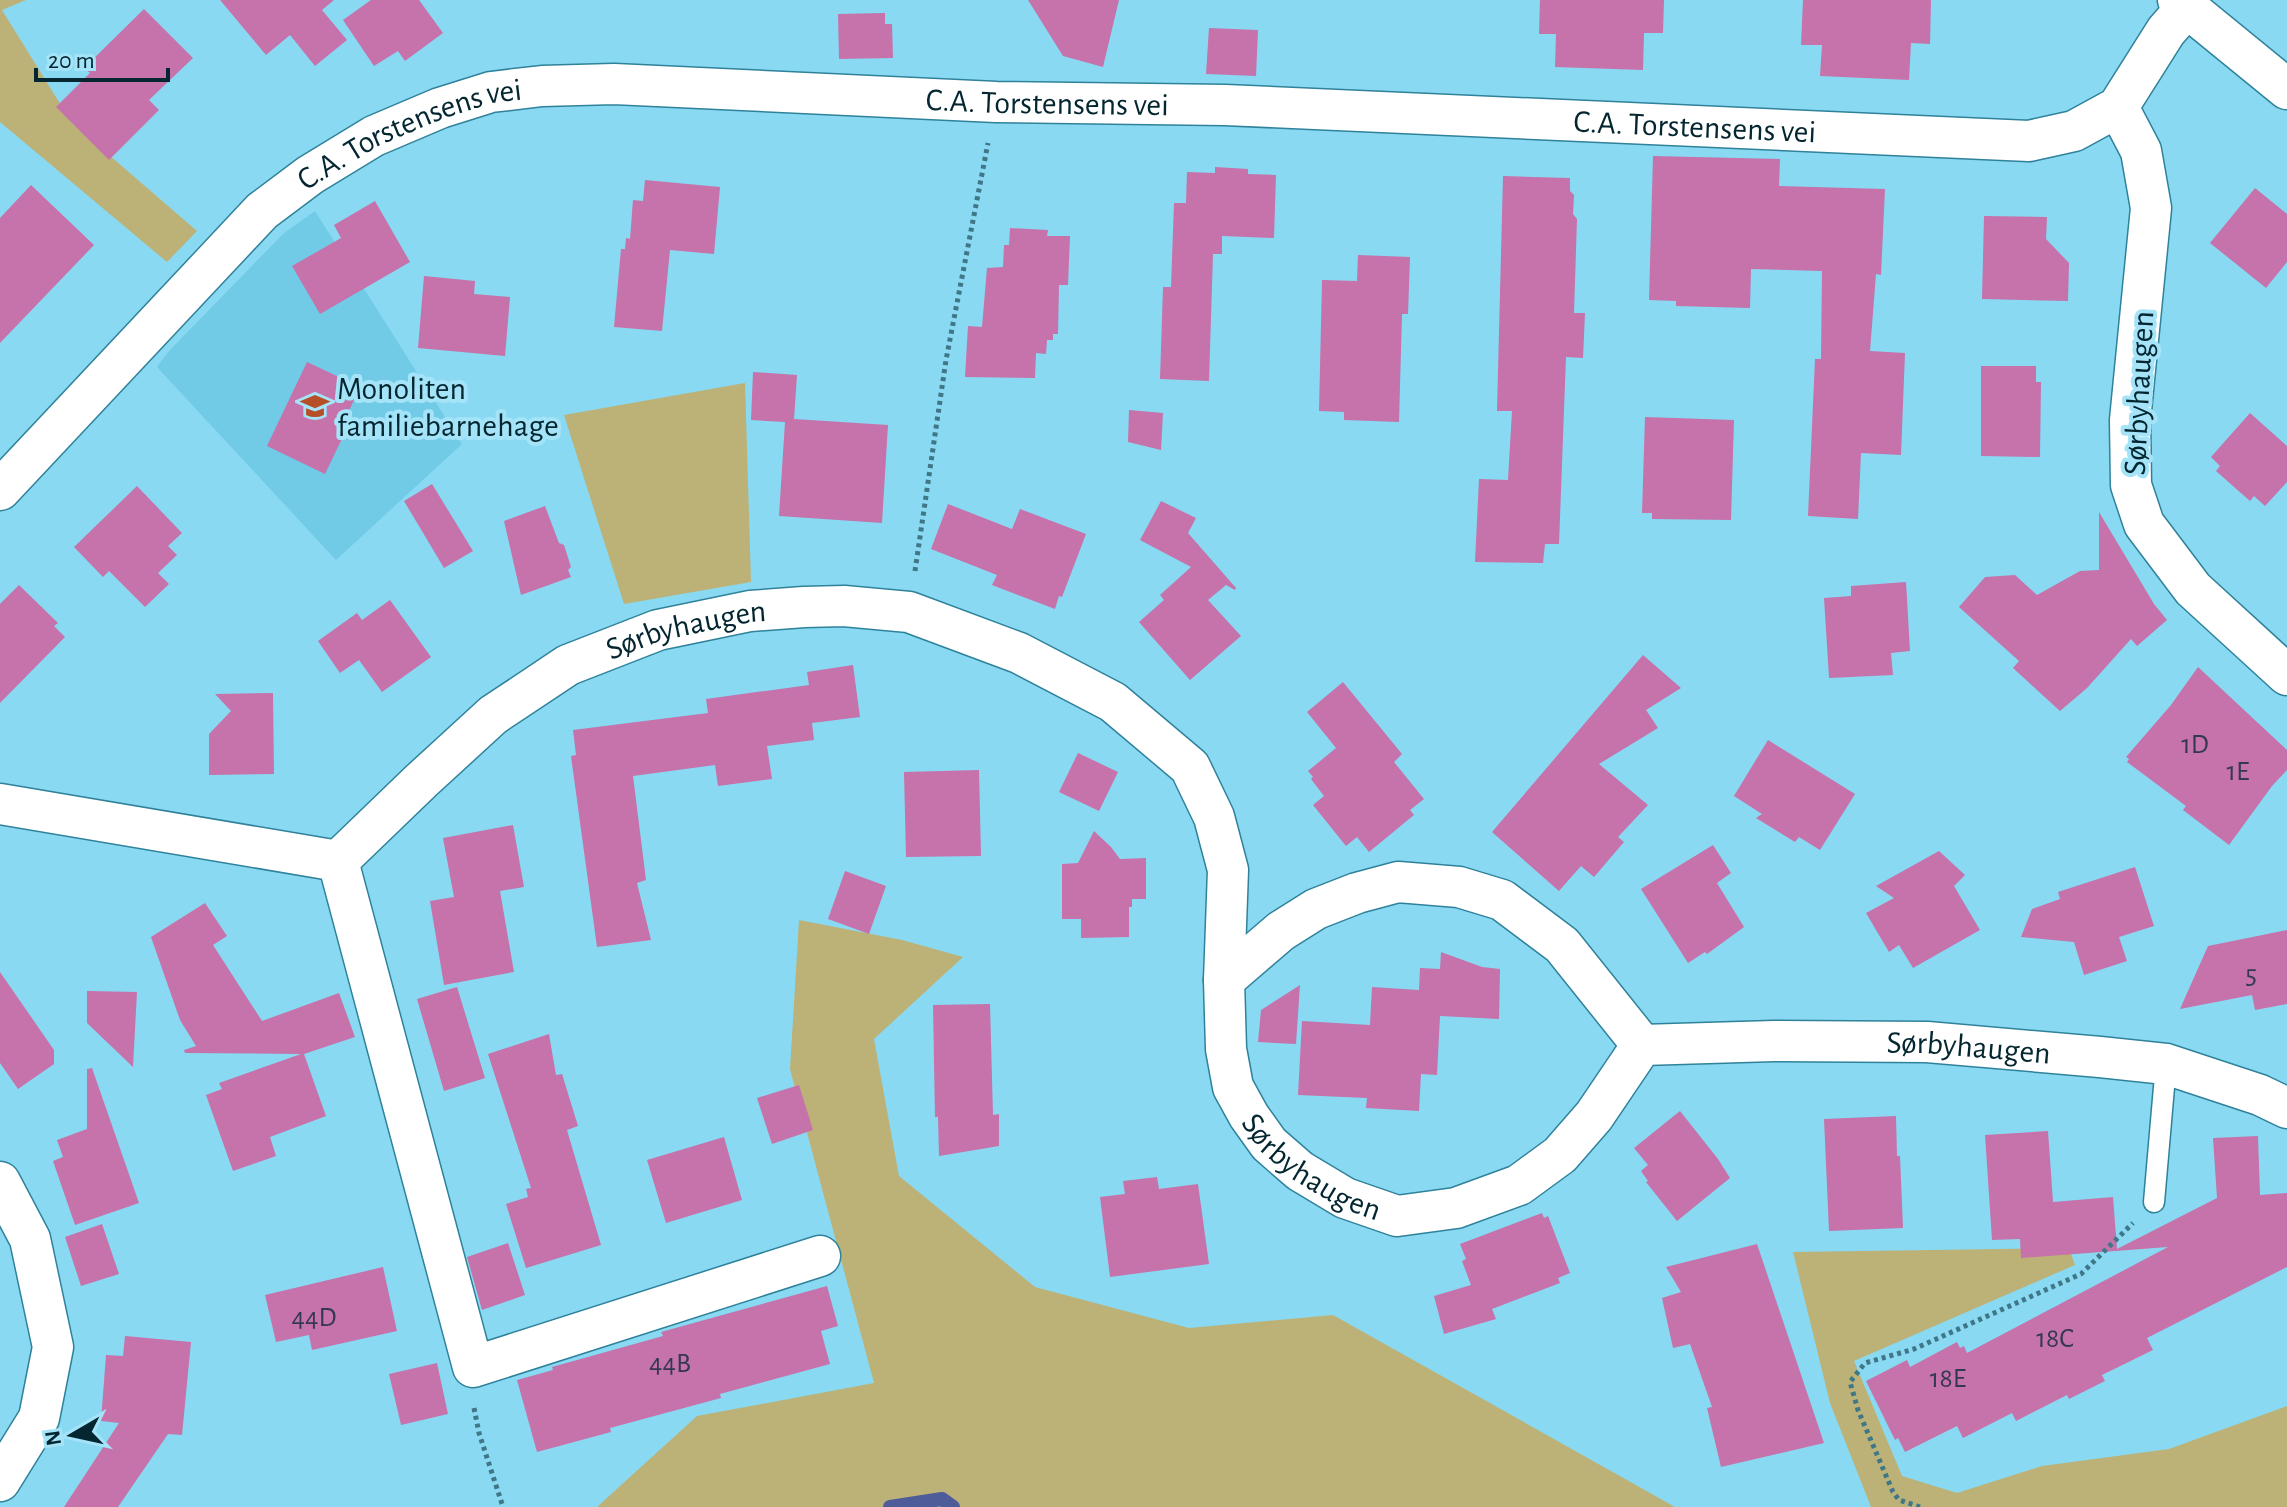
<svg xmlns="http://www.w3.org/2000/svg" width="2287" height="1507" font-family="'Alegreya Sans',sans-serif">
	<rect width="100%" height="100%" fill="#89d9f2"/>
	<path fill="#71cae6" d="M315,211L462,444L336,560L157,367L168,352L283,234Z"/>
	<path fill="#bcb277" d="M0,0H26L2,10L72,123L197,231L167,262L0,122Z
		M745,383L751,582L624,604L564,415Z
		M799,920L902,940L963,957L874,1039L899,1176L1035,1287L1189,1328L1333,1315L1675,1507H597L697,1416L874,1383L790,1069Z
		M2069,1248L2075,1265L1854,1361L1902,1476L1957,1493L2042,1466L2169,1449L2287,1406V1507H1871L1830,1403L1793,1252Z"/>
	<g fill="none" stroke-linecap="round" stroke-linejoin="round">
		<path stroke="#4f5c9a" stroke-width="14" d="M890,1507L942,1499L953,1507"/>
	</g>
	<path fill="#c672ab" d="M220,0H334L322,10L347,40L315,66L290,35L266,55Z
		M371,0H419L443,33L405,61L398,51L374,66L343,20Z
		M1028,0H1119L1103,67L1063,56Z
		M1540,0H1664L1663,33H1644L1643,70L1555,67L1556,34H1539Z
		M1803,0H1931L1930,44L1911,43L1909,80L1820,76L1822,45H1801Z
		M144,9L193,58L149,100L159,110L109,160L56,107L90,73L84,68Z
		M885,13V24H892L893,58L839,59L838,14Z
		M1209,28L1258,30L1256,76L1206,74Z
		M1653,156L1780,159L1779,186L1885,189L1881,275L1876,274L1870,351L1905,353L1901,455L1861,453L1858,519L1808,516L1815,359H1821L1822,271L1751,269L1750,308L1676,306V301L1649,300Z
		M1215,167L1248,169V174L1276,175L1274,238L1222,236V254H1213L1209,381L1160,379L1163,287H1171L1174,203H1186L1187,172L1215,173Z
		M1503,176L1570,178V191L1574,195L1573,214L1577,219L1574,313H1585L1583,358L1566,357L1559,544H1545L1543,563L1475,562L1479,479L1508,480L1512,411H1497Z
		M645,180L720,187L714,254L670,250L662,331L614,327L621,249H625L626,238L630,239L633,200L643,201Z
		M31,185L94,245L0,343V218Z
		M2255,188L2287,214V262L2266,288L2210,243Z
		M375,201L410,262L320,314L292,266L341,238L334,225Z
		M1984,216L2047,217L2046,239L2069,263L2068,301L1982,299Z
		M1010,228L1048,230L1047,236H1070L1068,285H1059L1058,334H1053V340H1047L1046,354L1036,353L1035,378L965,377L968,326L982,327L987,268L1003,267L1004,245H1009Z
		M1358,255L1410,257L1408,314H1402L1399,422L1344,420V412L1319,411L1322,280L1357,281Z
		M424,276L475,281L474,294L510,297L505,356L418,348Z
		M307,362L360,387L346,417L351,420L325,474L267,446Z
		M1981,366H2036V382H2041L2040,457L1981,456Z
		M753,372L797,375L794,419L888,425L882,523L779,516L785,422L751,420Z
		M1129,410L1163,413L1161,450L1128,442Z
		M2250,413L2287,446V482L2265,506L2254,496L2250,501L2216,471L2220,466L2211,457Z
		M1645,417L1734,420L1731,520L1652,519V513H1642Z
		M432,484L473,551L444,568L404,501Z
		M137,486L182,533L168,546L177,555L158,573L169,584L145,607L109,571L103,577L74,547Z
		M1161,501L1196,518L1188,533L1236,588L1235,590L1226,585L1208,600L1241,636L1190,680L1139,622L1164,600L1160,595L1191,567L1140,540Z
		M948,504L1012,529L1020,509L1086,534L1062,597L1059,596L1055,609L992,585L997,575L931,549Z
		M545,506L559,543L564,545L571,567L568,570L571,577L521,595L504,521Z
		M2099,512L2154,604L2167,620L2137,646L2131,639L2087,688L2060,711L2013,668L2019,661L1959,607L1985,577L2015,575L2037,595L2080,571L2099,570Z
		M1906,582L1910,651L1891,653L1893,675L1829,678L1824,598L1851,596V586Z
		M19,585L58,623L54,626L65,637L0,703V604Z
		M390,600L431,657L382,692L359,660L340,673L318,641L357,613L362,620Z
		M1643,655L1681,688L1646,710L1658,728L1599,764L1648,805L1618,837L1624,842L1594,877L1581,866L1559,891L1492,832Z
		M853,665L860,717L812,723L814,740L767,746L772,779L718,786L715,765L633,776L646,880L637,883L651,940L597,947L571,756L576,755L573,730L708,713L706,699L809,685L807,672Z
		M2198,667L2287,750V770L2272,786L2229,845L2183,810L2186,806L2127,762L2129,759L2126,757L2171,705Z
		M1343,682L1402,754L1394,762L1424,799L1410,810L1414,815L1369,852L1357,837L1346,846L1313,805L1324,796L1311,779L1313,777L1308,771L1336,748L1307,712Z
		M273,693L274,774L209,775V734L231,711L215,694Z
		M1768,740L1855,794L1820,850L1799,837L1795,842L1756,818L1762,814L1734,796Z
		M1078,753L1118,772L1099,811L1059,792Z
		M979,770L981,856L906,857L904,772Z
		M513,825L524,887L500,891L514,972L444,985L430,901L454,897L443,838Z
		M1094,831L1111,847L1120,859L1146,858V899H1132V907H1129V937L1081,938V919H1062V864L1078,863Z
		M1713,845L1731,873L1717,883L1744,927L1707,954L1705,952L1688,963L1641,889Z
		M1939,851L1965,875L1954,886L1980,930L1913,968L1899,945L1889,952L1866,913L1894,898L1876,886Z
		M2135,867L2154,926L2119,937L2127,961L2084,975L2074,942L2021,937L2032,909L2060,899L2058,892Z
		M845,871L886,886L869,934L828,919Z
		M205,903L227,936L213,945L262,1021L339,993L355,1037L304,1054L326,1116L270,1137L276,1156L233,1171L206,1095L222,1089L219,1083L301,1054L185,1053L184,1050L196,1046L180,1020L151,937Z
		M2287,930V1004L2255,1010L2252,995L2180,1009L2208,946Z
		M1441,952L1482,967L1500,969L1499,1019L1440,1016L1437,1075L1421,1074L1419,1111L1366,1108L1367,1098L1298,1095L1302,1021L1370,1025L1372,987L1419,990L1420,968L1440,969Z
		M0,972L54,1050V1064L18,1089L0,1063Z
		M1300,985L1296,1044L1258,1042L1261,1010Z
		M457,987L485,1078L444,1091L417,999Z
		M87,991L137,992L133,1067L87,1023Z
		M990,1004L993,1115L999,1114V1146L939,1156L938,1117H935L933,1005Z
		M549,1034L556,1075L562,1074L578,1126L567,1130L601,1245L526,1268L506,1204L528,1197L526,1189L531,1188L488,1054Z
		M92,1068L139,1203L75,1225L53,1161L63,1157L57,1140L87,1129V1069Z
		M799,1085L813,1130L772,1144L757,1098Z
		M1680,1111L1718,1159L1730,1178L1677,1221L1646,1182L1648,1181L1641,1171L1648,1165L1634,1148Z
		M1896,1116L1897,1156H1900L1903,1228L1829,1231L1824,1119Z
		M2048,1131L2053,1202L2113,1197L2117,1249L2217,1198L2213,1138L2258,1136L2260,1195L2287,1193V1267L2147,1338L2153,1350L2102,1375L2105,1381L2069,1399L2067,1395L2016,1421L2012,1413L1963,1438L1957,1426L1905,1452L1898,1438L1895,1440L1866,1381L1907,1360L1910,1367L1957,1342L1960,1348L1964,1346L1967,1353L2168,1247L2021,1258L2020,1239L1992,1240L1985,1135Z
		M724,1137L742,1200L666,1223L647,1160Z
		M1157,1177L1159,1189L1198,1184L1209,1264L1110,1277L1100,1197L1125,1194L1123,1181Z
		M1542,1213L1544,1218L1548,1216L1570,1273L1558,1278L1560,1283L1492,1309L1496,1319L1444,1334L1434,1296L1471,1285L1462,1261L1466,1259L1460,1244Z
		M102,1224L119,1274L81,1286L65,1237Z
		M508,1243L525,1295L482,1310L467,1257Z
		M1757,1244L1824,1443L1721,1467L1707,1408L1712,1407L1690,1344L1673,1348L1662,1298L1681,1292L1666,1267Z
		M383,1267L397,1331L312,1350L309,1335L276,1342L265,1295Z
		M827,1286L838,1326L821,1331L830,1364L720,1394L721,1398L610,1428L611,1432L537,1452L517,1380L553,1370L552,1367L663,1336L661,1332Z
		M125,1336L191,1342L182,1435L168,1434L118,1507H64L119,1423L101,1421L106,1355L123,1356Z
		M437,1363L448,1414L401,1425L389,1374Z"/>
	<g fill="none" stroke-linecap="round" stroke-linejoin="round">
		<defs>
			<path id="lane" d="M2154,1202L2166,1064"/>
			<g id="street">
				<path d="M2178,0L2287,89"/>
				<path d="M2118,107L2141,151L2151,208L2130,420L2131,485L2144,524L2193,589L2287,675"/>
				<path id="s1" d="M0,490L262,211L310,175L374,136L440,108L491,92L542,86L614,84L996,102L1225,105L2029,141L2074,131L2118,107L2166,31L2187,7"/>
				<path id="s2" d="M0,804L338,861L421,781L493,715L568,665L658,630L750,611L804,607L844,606L909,612L1019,653L1113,702L1190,767L1214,817L1228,870L1224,980L1226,1049L1233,1087L1249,1116L1269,1144L1300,1171L1345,1198L1397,1216L1456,1208L1519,1185L1560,1155L1594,1116L1642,1045L1774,1041L1927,1042L2100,1057L2166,1064L2260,1095L2287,1108"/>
				<path d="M338,861L473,1367L820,1256"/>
				<path d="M1224,980L1281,931L1316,909L1357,893L1398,882L1459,887L1502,900L1562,945L1642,1045"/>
				<path d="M0,1182L30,1239L53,1347L39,1418L0,1481"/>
			</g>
		</defs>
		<use href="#lane" stroke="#2f829a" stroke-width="23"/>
		<use href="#street" stroke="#2f829a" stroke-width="43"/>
		<path stroke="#3f7787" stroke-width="5" stroke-dasharray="4 4" stroke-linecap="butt" d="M915,571L946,360L988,143
			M474,1408L479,1433L503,1507
			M1920,1507L1899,1500L1893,1492L1858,1410L1850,1382L1865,1363L1914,1349L2081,1274L2133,1223"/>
		<use href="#lane" stroke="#fff" stroke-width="20"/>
		<use href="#street" stroke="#fff" stroke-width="40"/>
	</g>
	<defs>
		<symbol id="school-bare" viewBox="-9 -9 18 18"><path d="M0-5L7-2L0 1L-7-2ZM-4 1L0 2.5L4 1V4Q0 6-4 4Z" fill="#b64f28" stroke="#a5e4f8" stroke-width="2.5" paint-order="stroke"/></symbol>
	</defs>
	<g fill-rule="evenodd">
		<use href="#school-bare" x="295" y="386" width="40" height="40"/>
	</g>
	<g text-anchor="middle" stroke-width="8" stroke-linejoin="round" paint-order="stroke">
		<g font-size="28" fill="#34394f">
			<text x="2195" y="753">1D</text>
			<text x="2238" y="780">1E</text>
			<text x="2251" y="983">5</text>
			<text x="314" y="1326">44D</text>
			<text x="2055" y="1347">18C</text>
			<text x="670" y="1372">44B</text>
			<text x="1948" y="1387">18E</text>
		</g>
		<g font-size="32" fill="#032630" stroke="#a5e4f8">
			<text dy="11" stroke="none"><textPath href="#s1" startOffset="1200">C.A. Torstensens vei</textPath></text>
			<text dy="11" stroke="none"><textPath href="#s1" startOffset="1848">C.A. Torstensens vei</textPath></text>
			<text dy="11" stroke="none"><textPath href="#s1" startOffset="552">C.A. Torstensens vei</textPath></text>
			<text transform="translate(2138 393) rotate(-87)" y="11">Sørbyhaugen</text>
			<text dy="11" stroke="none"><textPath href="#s2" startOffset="770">Sørbyhaugen</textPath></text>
			<text dy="11" stroke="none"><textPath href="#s2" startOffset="2506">Sørbyhaugen</textPath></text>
			<text dy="11" stroke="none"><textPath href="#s2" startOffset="1764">Sørbyhaugen</textPath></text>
		</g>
		<g font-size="32" fill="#032630" stroke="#a5e4f8" text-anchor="start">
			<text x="337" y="399">Monoliten<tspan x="337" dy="37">familiebarnehage</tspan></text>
		</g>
	</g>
	<g transform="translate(72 1435) rotate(261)" stroke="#a5e4f8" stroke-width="6" paint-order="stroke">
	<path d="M0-6L14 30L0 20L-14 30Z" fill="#032630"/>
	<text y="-12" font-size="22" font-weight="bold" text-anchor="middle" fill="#032630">N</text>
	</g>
	<path d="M36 68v12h132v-12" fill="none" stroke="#032630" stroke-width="4"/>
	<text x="48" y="68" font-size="24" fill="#032630" stroke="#a5e4f8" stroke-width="6" paint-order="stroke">20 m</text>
</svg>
